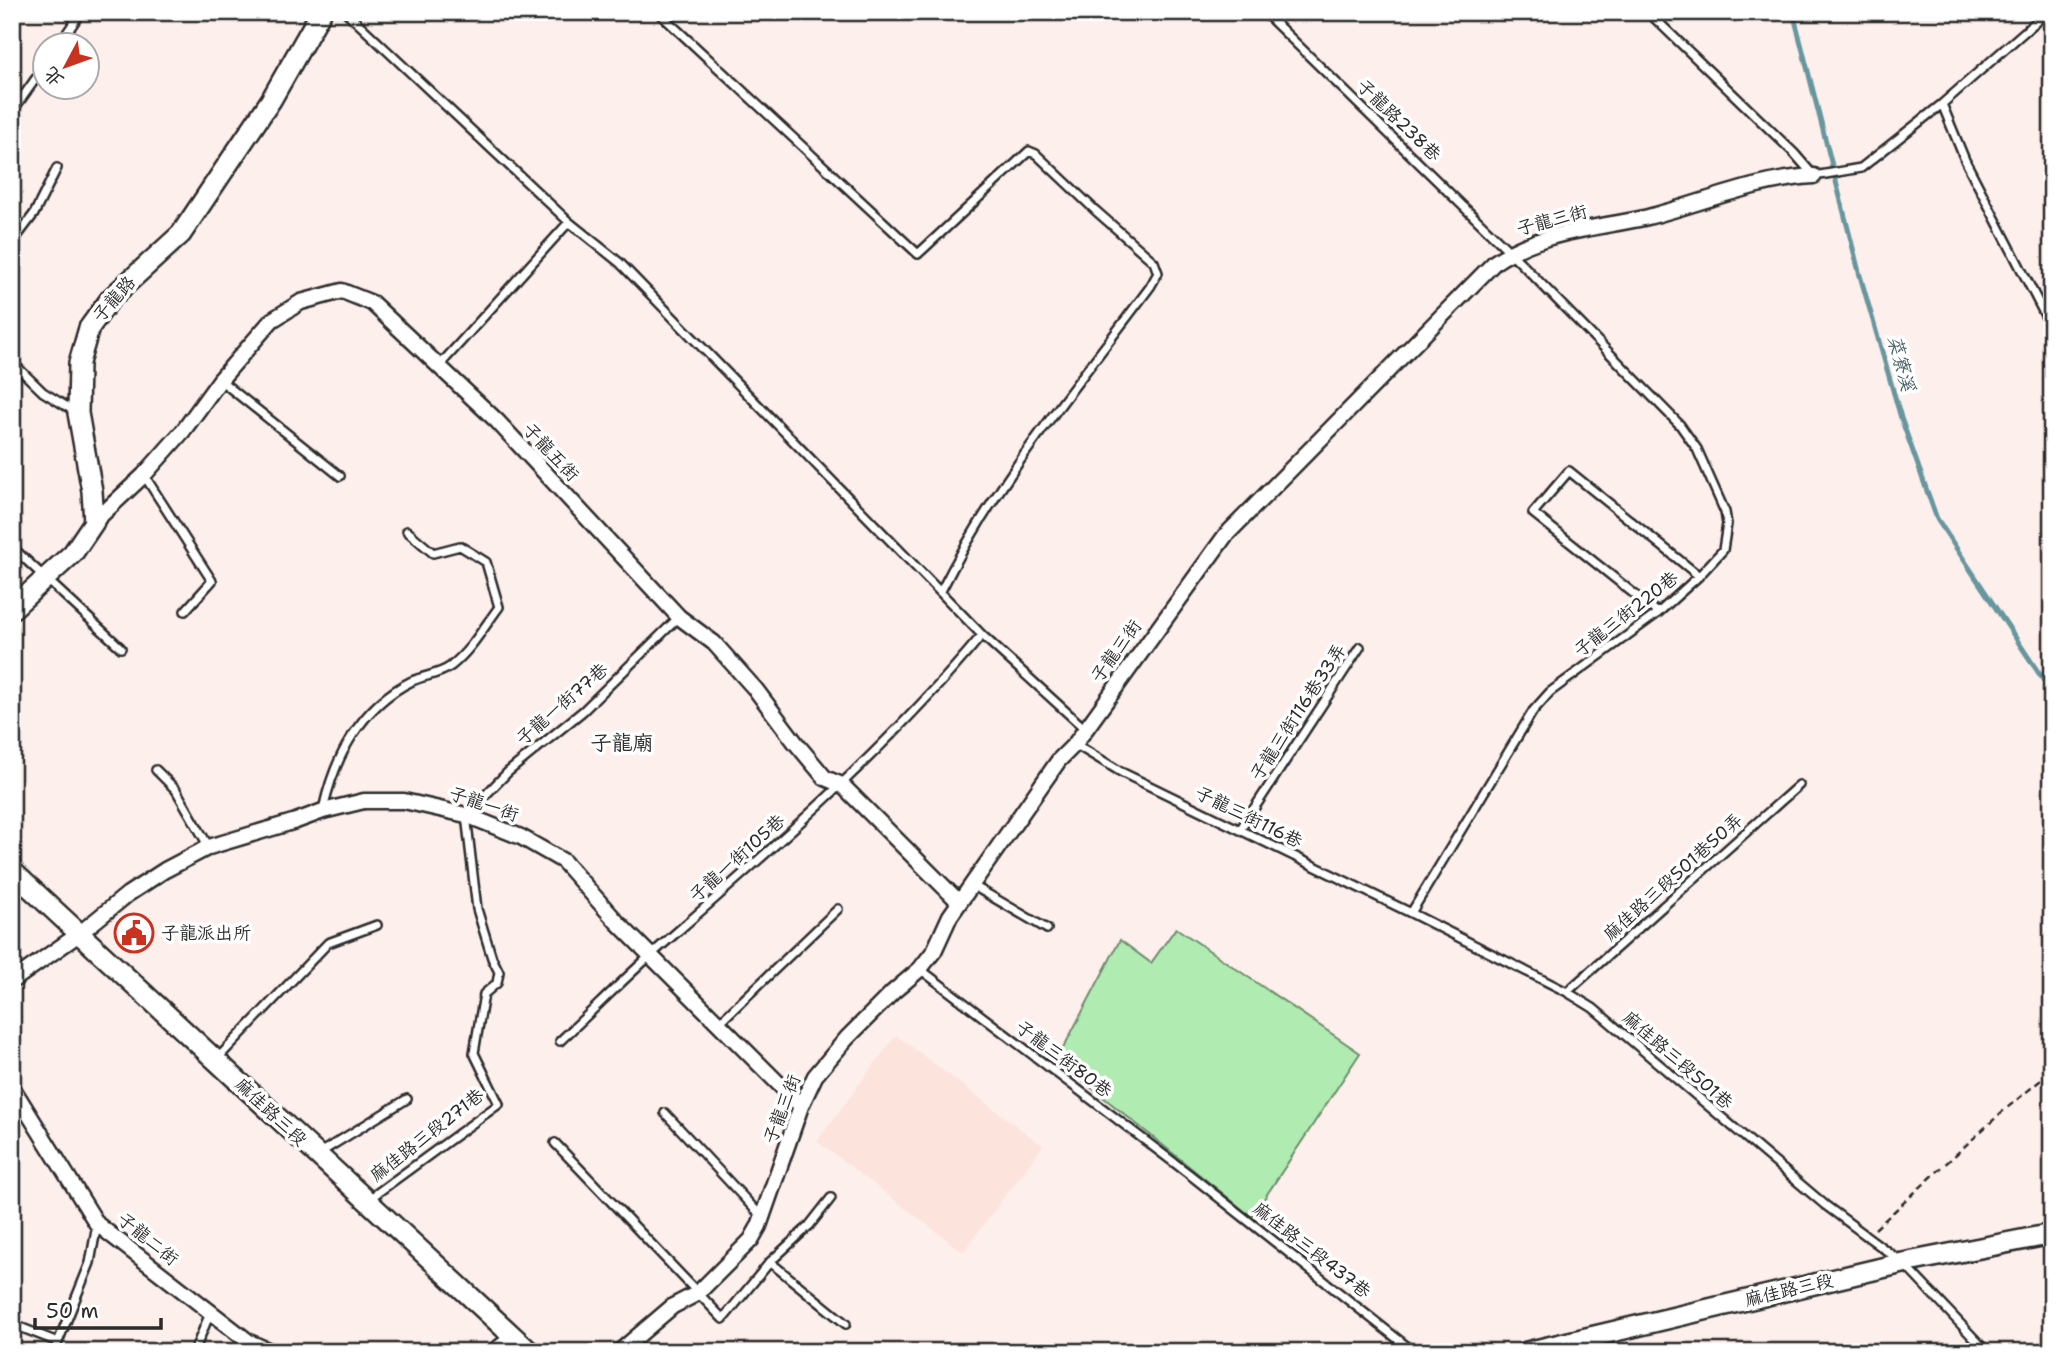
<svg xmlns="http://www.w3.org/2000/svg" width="2064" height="1364" font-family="'Shantell Sans','LXGW WenKai TC',sans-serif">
	<rect width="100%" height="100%" fill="#fdefeb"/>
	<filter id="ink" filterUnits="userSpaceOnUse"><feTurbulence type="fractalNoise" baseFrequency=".0143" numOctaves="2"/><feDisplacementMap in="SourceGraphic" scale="14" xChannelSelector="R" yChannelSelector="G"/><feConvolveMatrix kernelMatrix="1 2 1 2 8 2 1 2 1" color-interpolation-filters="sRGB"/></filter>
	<g filter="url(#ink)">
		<path fill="#fce4dd" d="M896,1035L1043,1146L963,1252L817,1141Z"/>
		<path fill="#b0ecb1" stroke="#6e8c6e" stroke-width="2" d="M1176,928L1360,1053L1252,1217L1057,1060L1120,940L1151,963Z"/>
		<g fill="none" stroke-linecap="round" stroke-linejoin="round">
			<path stroke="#66969e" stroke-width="5" d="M1793,12L1859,272L1901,418L1937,519L2052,693"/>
			<defs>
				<path id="lane" d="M346,12L569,222L620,263L982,635L1084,728
					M658,12L918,254L1029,151L1036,154L1096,211L1154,262L1158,273L1150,287C1077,385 996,481 941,591
					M1264,12L1510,252L1680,425L1697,449L1725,512L1727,524L1723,550L1699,576L1658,613L1550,692L1533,711L1411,913
					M1648,12L1794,153L1814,176L1861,168L1942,104L2047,12
					M58,46L81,12
					M1942,104L1965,160L2052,329
					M12,112L46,64
					M12,243L34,214L57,168
					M12,362L43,392L74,411
					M439,366L569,222
					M220,380L340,476
					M144,475L212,581L185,611
					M12,547L121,648
					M1658,613L1533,513L1569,471L1699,576
					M1075,744L1121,772L1411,913L1567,992L1593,1008L1825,1205L1903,1263L1987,1352
					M156,770L176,790L209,847
					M323,810C334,758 361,706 412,681C425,675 439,675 451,666C471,650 484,627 499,607L486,562L460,546L433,553L407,531
					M1240,830L1360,647
					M972,885L1047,929
					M920,969L1189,1174L1414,1352
					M1567,992L1799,785
					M718,1024L838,909
					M560,1041C591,1012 621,982 653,953C768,852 884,753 982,635
					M216,1060L328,943L377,925
					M665,1113L762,1217
					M555,1143L723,1319L770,1262L809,1226L831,1198
					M318,1154L407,1099
					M369,1199L499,1104L474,1053L484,994L497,983L499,972L492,958L477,909L466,815L508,772L583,711L679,617
					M770,1262L846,1324
					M12,1324L58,1342
					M54,1352L90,1263L97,1224
					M194,1352L210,1313"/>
				<path id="street" d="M94,522L144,475L183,431L220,380L272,320L301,302L342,291L372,303L497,421L679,617L714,643L756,690L795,742L825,778L842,785L959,902
					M12,981L79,934L128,894L165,870L209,847L296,821L323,811L364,801H404L466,815L521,837L563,861L617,922L801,1106
					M12,1087L97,1224L249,1342L272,1352
					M493,1352L514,1337
					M619,1352L673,1306L698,1293L751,1240L759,1226L801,1106L815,1076L847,1038L893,992L920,969L934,951L950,916L1059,760L1075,744L1225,536L1495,262C1540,231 1596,229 1648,217C1703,203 1758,179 1814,176"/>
				<path id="secondary" d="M12,609L73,553L94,522L92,491L78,413L79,363L89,328L111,298L181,234L271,100L321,12
					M12,871L530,1352
					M1527,1352L1903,1263L2052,1234"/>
			</defs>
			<use href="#lane" stroke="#2b2b2b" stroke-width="12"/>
			<use href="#street" stroke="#2b2b2b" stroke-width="19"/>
			<use href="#secondary" stroke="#2b2b2b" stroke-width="24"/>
			<path stroke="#2b2b2b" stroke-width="2.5" stroke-dasharray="7 5" stroke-linecap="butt" d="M1875,1229L2002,1112L2052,1071"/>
			<use href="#lane" stroke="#fff" stroke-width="7"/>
			<use href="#street" stroke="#fff" stroke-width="14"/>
			<use href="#secondary" stroke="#fff" stroke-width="19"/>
		</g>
	</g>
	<defs>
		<symbol id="civic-ring" viewBox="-11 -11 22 22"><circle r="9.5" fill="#fff" stroke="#c8321e" stroke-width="1.5"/><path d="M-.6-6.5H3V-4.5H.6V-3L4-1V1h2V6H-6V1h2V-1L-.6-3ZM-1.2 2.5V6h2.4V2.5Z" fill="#c8321e"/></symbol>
	</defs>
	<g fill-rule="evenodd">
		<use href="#civic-ring" x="112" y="911" width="44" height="44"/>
	</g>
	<g text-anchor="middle" stroke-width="7" stroke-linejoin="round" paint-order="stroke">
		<g font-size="18" fill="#2b2b2b" stroke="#fff">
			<text transform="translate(1399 120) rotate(44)" y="6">子龍路238巷</text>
			<text transform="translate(1552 220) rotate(-15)" y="6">子龍三街</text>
			<text transform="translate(114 299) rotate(-49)" y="6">子龍路</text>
			<text transform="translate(551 452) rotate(47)" y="6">子龍五街</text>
			<text transform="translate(1626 614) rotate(-38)" y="6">子龍三街220巷</text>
			<text transform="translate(1116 651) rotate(-54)" y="6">子龍三街</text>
			<text transform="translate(562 704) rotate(-41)" y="6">子龍一街77巷</text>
			<text transform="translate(1298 712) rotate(-57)" y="6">子龍三街116巷33弄</text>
			<text transform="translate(484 804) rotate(19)" y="6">子龍一街</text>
			<text transform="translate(1249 817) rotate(26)" y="6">子龍三街116巷</text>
			<text transform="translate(737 858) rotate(-42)" y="6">子龍一街105巷</text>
			<text transform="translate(1673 877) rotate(-42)" y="6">麻佳路三段501巷50弄</text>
			<text transform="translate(1064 1059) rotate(37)" y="6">子龍三街80巷</text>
			<text transform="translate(1678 1060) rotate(41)" y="6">麻佳路三段501巷</text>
			<text transform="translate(782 1109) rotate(-69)" y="6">子龍三街</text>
			<text transform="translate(271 1112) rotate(43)" y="6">麻佳路三段</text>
			<text transform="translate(427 1135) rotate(-38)" y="6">麻佳路三段271巷</text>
			<text transform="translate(148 1239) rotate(39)" y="6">子龍二街</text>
			<text transform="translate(1312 1250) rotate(38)" y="6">麻佳路三段437巷</text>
			<text transform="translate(1789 1290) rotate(-13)" y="6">麻佳路三段</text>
		</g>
		<g font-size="18" fill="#2b2b2b" stroke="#fff" text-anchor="start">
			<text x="161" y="939">子龍派出所</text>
		</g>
		<g font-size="19" font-style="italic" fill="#496065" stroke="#fff">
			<text transform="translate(1902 363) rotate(75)" y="7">菜寮溪</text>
		</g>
		<g font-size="21" fill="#2b2b2b" stroke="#fff">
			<text x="622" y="750">子龍廟</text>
		</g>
	</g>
	<rect width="2064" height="1364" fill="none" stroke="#fff" stroke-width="42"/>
	<rect x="21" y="21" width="2022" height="1322" fill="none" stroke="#2b2b2b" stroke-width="2.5" filter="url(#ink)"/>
	<g transform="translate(66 66) rotate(229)"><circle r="33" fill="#ffffff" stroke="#aaaaaa" stroke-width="2"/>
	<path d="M0-5L12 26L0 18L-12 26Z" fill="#c8321e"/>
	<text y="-10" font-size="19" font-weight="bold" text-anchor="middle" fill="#2b2b2b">北</text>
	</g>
	<path d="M35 1318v10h126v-10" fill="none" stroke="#2b2b2b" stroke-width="3.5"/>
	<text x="46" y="1318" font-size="21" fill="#2b2b2b" stroke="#ffffff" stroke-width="5" paint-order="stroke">50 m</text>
</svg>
